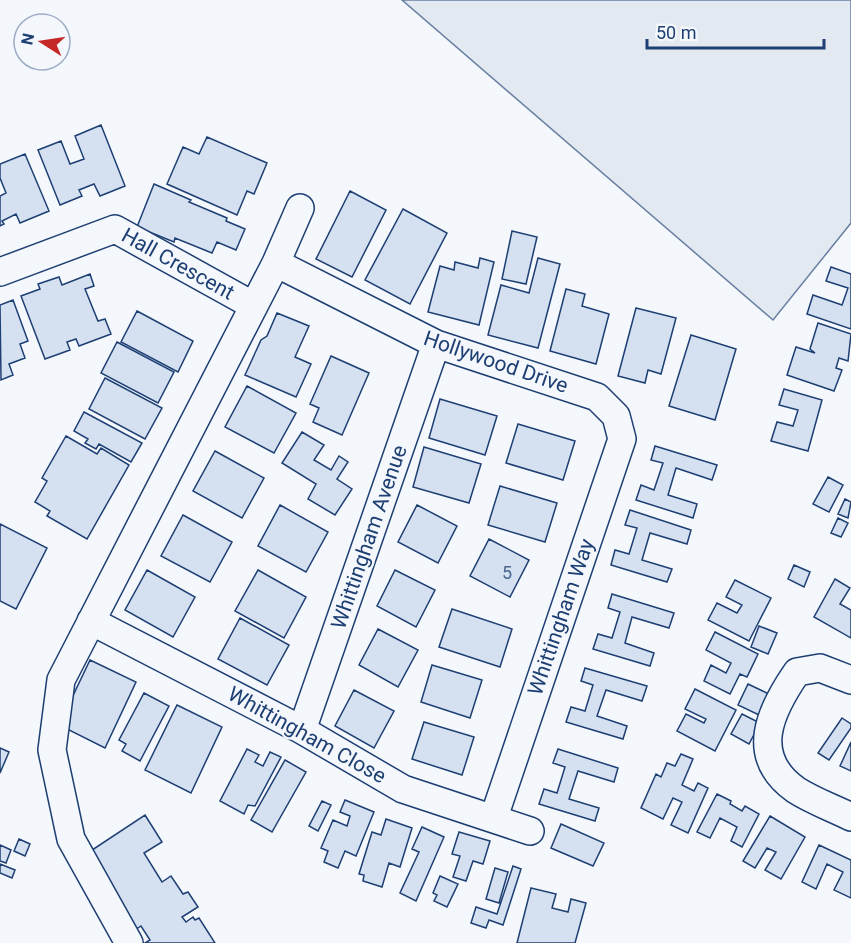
<svg xmlns="http://www.w3.org/2000/svg" width="851" height="943" font-family="Roboto,sans-serif">
	<rect width="100%" height="100%" fill="#f4f7fb"/>
	<path fill="#e3e9f0" stroke="#687fa3" stroke-width="1.5" d="M851,0V223L773,320L402,0Z"/>
	<path fill="#d5e0f0" stroke="#1d3f73" stroke-width="1.5" d="M101,125L125,186L100,196L94,184L79,190L82,196L60,205L38,150L61,141L70,164L84,159L75,136Z
		M207,137L267,163L254,194L247,191L237,215L167,184L183,147L199,154Z
		M25,154L49,211L20,223L16,214L2,221L4,224L0,226V196L6,193L0,178V164Z
		M154,184L191,200L189,202L227,218L226,221L245,229L236,250L217,242L212,253L175,238L174,242L137,227Z
		M350,191L386,210L352,277L316,259Z
		M403,209L447,233L410,304L365,280Z
		M512,231L537,237L526,284L502,279Z
		M480,258L494,262L479,325L428,312L440,266L454,270L455,262L478,268Z
		M538,258L560,264L538,348L488,335L501,285L529,293Z
		M831,267L851,274V329L807,314L813,295L842,305L848,288L826,281Z
		M90,274L94,286L85,289L98,321L105,319L111,334L79,346L76,339L67,342L70,350L45,359L21,296L40,289L38,284L59,277L62,285Z
		M566,289L585,294L582,306L609,314L596,364L550,351Z
		M13,300L28,341L20,344L25,358L9,364L13,375L1,380L0,305Z
		M636,308L676,318L661,374L648,370L645,383L618,376Z
		M137,311L193,341L178,372L121,342Z
		M277,313L309,326L295,357L311,364L296,397L245,375L261,340L267,336Z
		M818,323L851,334L848,361L839,358L836,368L842,370L834,391L787,375L796,347L815,353L810,349Z
		M691,335L736,349L715,420L669,406Z
		M117,342L174,372L158,403L101,373Z
		M331,356L369,373L342,435L313,422L319,408L310,404Z
		M105,378L162,408L145,439L89,409Z
		M247,386L296,413L274,453L225,427Z
		M784,389L822,400L808,451L771,441L777,422L793,426L798,410L779,405Z
		M440,399L497,416L485,455L429,438Z
		M84,412L142,443L131,462L99,444L96,449L85,443L88,439L74,431Z
		M518,424L575,441L563,480L506,463Z
		M302,432L324,445L314,460L331,470L339,456L348,462L337,479L352,489L335,515L308,499L316,484L282,463Z
		M66,436L97,454L101,448L129,465L87,539L47,516L50,511L35,502L47,481L42,478Z
		M655,446L717,465L712,480L676,468L668,495L697,504L693,518L636,500L641,485L654,490L663,463L651,460Z
		M424,447L481,464L469,503L413,487Z
		M215,451L264,478L242,518L193,491Z
		M828,477L843,485L829,512L813,504Z
		M500,486L557,503L545,542L488,525Z
		M845,499L851,502L848,518L838,514Z
		M280,505L328,532L306,572L258,546Z
		M417,505L457,526L438,563L398,542Z
		M630,510L691,530L687,544L650,533L642,560L672,569L667,582L611,565L615,550L629,554L637,528L625,525Z
		M183,515L232,542L210,582L161,556Z
		M838,518L848,523L841,537L831,533Z
		M0,524L47,548L16,609L0,601Z
		M489,539L529,560L510,597L470,576Z
		M794,565L810,572L804,587L788,579Z
		M147,570L195,597L173,637L125,610Z
		M258,570L306,597L284,638L235,611Z
		M395,570L435,590L416,627L377,606Z
		M835,579L850,588L840,604L851,610V638L814,617Z
		M735,580L771,598L749,641L708,620L717,603L737,613L742,605L726,597Z
		M612,594L674,613L669,628L632,617L625,643L654,653L650,666L593,649L598,634L612,638L620,612L608,608Z
		M452,609L512,629L500,667L439,647Z
		M240,618L289,645L267,685L218,659Z
		M759,626L777,633L768,654L751,647Z
		M378,629L418,650L398,687L359,665Z
		M715,632L758,654L747,677L740,674L730,694L704,681L711,665L726,673L731,663L706,650Z
		M90,660L136,682L105,748L59,725Z
		M432,665L482,680L470,718L421,702Z
		M585,668L647,686L642,701L606,690L597,716L627,726L623,739L566,722L571,707L585,711L593,685L581,681Z
		M748,684L769,694L759,715L738,705Z
		M695,689L736,710L715,751L677,731L686,714L704,723L706,719L685,709Z
		M354,690L394,711L374,748L335,726Z
		M144,693L169,706L140,761L122,751L126,744L119,740Z
		M177,705L222,727L191,793L145,770Z
		M742,714L760,723L749,744L731,734Z
		M842,718L851,724V728L829,760L818,753Z
		M424,722L474,737L462,775L412,759Z
		M851,742V771L840,766Z
		M0,748L9,752L0,773Z
		M247,749L259,755L255,762L263,766L270,752L281,757L255,806L248,805L244,814L220,801Z
		M558,749L618,768L614,782L578,771L569,799L599,808L595,821L539,804L544,789L557,793L565,767L553,763Z
		M681,754L693,759L682,785L694,791L698,783L708,788L688,833L671,825L682,802L673,798L663,819L641,808L656,774L661,777L667,763L675,766Z
		M285,760L306,772L272,832L251,820Z
		M717,794L731,801L730,804L742,811L745,806L759,814L742,847L731,841L737,827L720,818L710,838L697,832Z
		M345,800L374,812L356,856L345,851L338,868L324,862L328,851L321,848L333,820L347,826L350,816L340,812Z
		M322,801L331,805L318,831L309,826Z
		M145,815L162,842L144,853L162,882L171,876L183,894L188,892L198,907L182,917L186,922L193,917L195,920L199,918L215,943H145L150,940L141,926L135,930L86,854Z
		M770,816L805,837L781,879L765,870L776,852L767,848L755,868L743,861Z
		M386,819L412,828L400,867L389,863L382,887L363,881L364,875L359,874L372,832L381,835Z
		M561,824L604,843L593,866L551,848Z
		M422,827L444,837L416,901L400,893L419,852L412,849Z
		M459,832L490,841L483,864L473,861L466,881L453,877L460,856L452,854Z
		M19,839L30,844L25,856L14,851Z
		M0,845L11,850L6,863L0,861Z
		M819,845L851,860V898L834,890L843,872L827,864L816,889L802,882Z
		M0,864L15,870L12,878L0,873Z
		M513,866L521,869L503,925L489,920L486,928L471,923L476,907L497,914Z
		M495,868L508,872L499,903L486,899Z
		M440,876L458,884L447,907L434,901L437,895L433,893Z
		M531,888L556,894L552,908L568,912L571,899L586,903L575,943H517Z"/>
	<g fill="none" stroke-linecap="round" stroke-linejoin="round">
		<defs>
			<path id="minor" d="M276,263L436,344L597,397L616,416L622,439L494,817
				M0,272L115,229L254,306
				M91,621L302,730L403,789L530,831
				M851,680L820,668L797,672C770,711 748,756 796,790C813,801 833,808 851,817
				M302,730L436,344
				M129,943L71,839L52,750L61,680L276,263L300,208"/>
		</defs>
		<use href="#minor" stroke="#1d3f73" stroke-width="30"/>
		<use href="#minor" stroke="#f4f7fb" stroke-width="27"/>
	</g>
	<g text-anchor="middle" stroke-width="4.5" stroke-linejoin="round" paint-order="stroke">
		<g font-size="18" fill="#4b6792">
			<text x="507" y="579">5</text>
		</g>
		<g font-size="21" fill="#1d3f73" stroke="#f4f7fb">
			<text transform="translate(178 264) rotate(29)" y="7">Hall Crescent</text>
			<text transform="translate(496 362) rotate(19)" y="7">Hollywood Drive</text>
			<text transform="translate(369 537) rotate(-71)" y="7">Whittingham Avenue</text>
			<text transform="translate(561 617) rotate(-71)" y="7">Whittingham Way</text>
			<text transform="translate(307 735) rotate(29)" y="7">Whittingham Close</text>
		</g>
	</g>
	<g transform="translate(42 42) rotate(282)"><circle r="28" fill="#f4f7fb" stroke="#9eadc5" stroke-width="1.5"/>
	<path d="M0-4.5L10 22L0 15L-10 22Z" fill="#c62828"/>
	<text y="-9" font-size="16" font-weight="bold" text-anchor="middle" fill="#1d3f73">N</text>
	</g>
	<path d="M647 39v9h177v-9" fill="none" stroke="#1d3f73" stroke-width="3"/>
	<text x="656" y="39" font-size="18" fill="#1d3f73" stroke="#f4f7fb" stroke-width="4.5" paint-order="stroke">50 m</text>
</svg>
